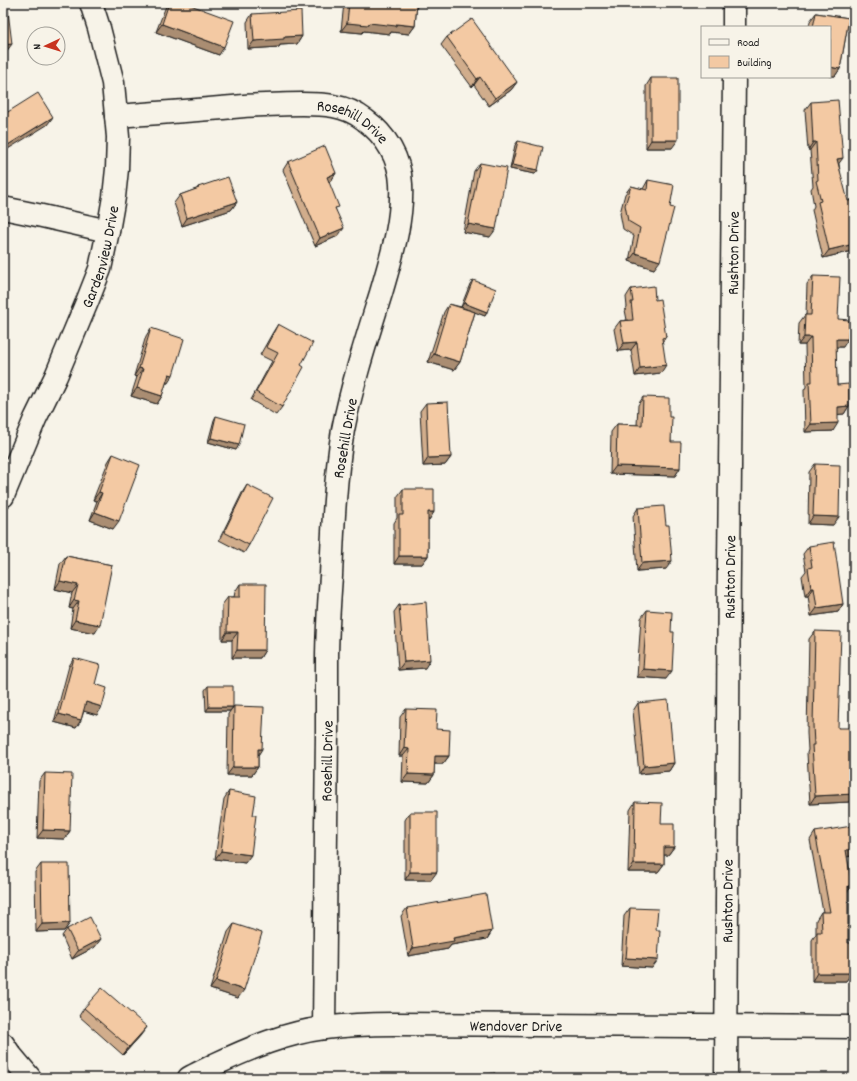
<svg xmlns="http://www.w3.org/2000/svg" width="857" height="1081" font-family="Dekko,sans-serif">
	<rect width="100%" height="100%" fill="#f7f3e8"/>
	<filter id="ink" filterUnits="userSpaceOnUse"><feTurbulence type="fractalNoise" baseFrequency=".025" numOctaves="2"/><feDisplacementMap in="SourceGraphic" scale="8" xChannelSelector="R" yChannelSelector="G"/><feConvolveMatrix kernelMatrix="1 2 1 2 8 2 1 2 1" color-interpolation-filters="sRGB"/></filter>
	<g filter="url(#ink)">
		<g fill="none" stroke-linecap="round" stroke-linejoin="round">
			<defs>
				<g id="minor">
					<path d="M734,27V3"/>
					<path id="s1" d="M116,116C159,113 202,110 244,106C264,105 283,104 302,104C313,104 323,104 333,106C345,108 356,113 365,120C386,135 400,159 401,184C403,222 391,258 381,293C367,338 352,384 343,430C335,478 333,528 331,576C329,604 327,633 327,661C327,685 327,708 327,732L324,1028"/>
					<path d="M3,208L42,216L108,231"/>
					<path id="s2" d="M3,496L35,419L56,376L87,302L100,269L108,231L114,197L117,169L118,137L113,83L99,28L91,3"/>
					<path d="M3,1044L9,1053L30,1078"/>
					<path id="s3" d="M189,1078C198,1073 207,1069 216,1064C250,1048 286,1033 324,1028C347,1025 371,1024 394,1024L854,1027"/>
					<path id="s4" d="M726,1078C726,744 731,411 734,77"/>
				</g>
			</defs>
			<use href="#minor" stroke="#1c1c1c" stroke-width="25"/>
			<use href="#minor" stroke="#f7f3e8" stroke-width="22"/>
		</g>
		<path fill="#d1ad8c" stroke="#1c1c1c" d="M168,3H185L219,55L156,32L166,6Z
			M344,3H417L415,26L409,34L391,32L390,34L364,31L362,33L341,31Z
			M816,13L849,18L840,69L835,76H830V27H809L810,21Z
			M252,14L302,36L297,44L280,45L279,47L248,49L247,22Z
			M447,37L517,82L511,90L489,106L474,85L472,87L441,45Z
			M651,78L672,148H646V86Z
			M811,102L839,164L852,251L823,258L812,210L814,206L811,189L813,186L810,150H808L805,110Z
			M518,141L538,170L535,174L510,169L515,145Z
			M288,162L336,173L331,181L328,182L336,211L338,236L315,246L283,170Z
			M480,163L490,237L463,232L474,171Z
			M648,180L654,269L629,261L634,236L623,229L620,213L625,194L631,186L643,189Z
			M198,187L237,202L231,210L182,226L174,203L180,195L197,189Z
			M813,276L838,319L843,347H836L837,385L849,406L844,414H838L833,431L805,432L804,390L806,387L805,345H798L799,323L805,315H806L807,284Z
			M473,280L487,312L485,316L475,312L460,362L454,370L428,362L444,312L449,304L461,307L470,284Z
			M631,289L655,300L666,337L662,342L661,373L635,376L631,350L618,351L614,329L620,321L627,320L625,310L627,307L626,297Z
			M278,324L282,407L276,415L251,400L272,361L260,355L273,332Z
			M151,328L168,383H166L162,396L157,404L131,396L137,377L134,376L146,336Z
			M643,397L669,417L671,442L680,468L675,476L610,474L611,432L617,424L637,425L638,405Z
			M426,403L451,457L445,465L423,466L420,411Z
			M216,416L236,450L208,442L214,420Z
			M113,454V529L90,520L97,501L93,500L108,462Z
			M815,464L833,525L808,524L809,472Z
			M247,485L249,545L244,553L219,540L242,493Z
			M403,489L434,512L429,520H428V556L422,564H394V523L397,518V497Z
			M638,508L666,569L637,571L633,516Z
			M809,546L843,604L838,612L811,616L808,596H805L802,576L806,571L803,554Z
			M66,556L112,565L95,633L70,628L73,609L69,608L72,593L55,589L60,564Z
			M240,584L265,650L260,658H232V640H222V605L228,597H234L235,592Z
			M399,605L425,668L398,670L394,612Z
			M647,610L671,632L666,679L637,677L641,618Z
			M815,631L838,728L849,802L810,804L807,753L808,750L807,733L809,639Z
			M74,658L95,684L97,715L84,711L81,720L76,728L54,722L69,666Z
			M208,686L230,711H206L205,690Z
			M638,703L674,763L669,771L639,774L633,711Z
			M234,706L258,755V767L252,775H227L228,714Z
			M406,709L436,729L449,756L443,764H434V775L428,783L402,782L403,756H399L400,717Z
			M45,773L70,831L64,839L37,838L39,781Z
			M229,791L245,863L215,859L224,799Z
			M635,802L661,824L674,847L668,855H664V864L658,872H628L630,810Z
			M410,812L431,880H405V820Z
			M815,832L854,837V851L851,856L847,857L852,886L848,891V943L853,970H852L846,981H812V940L816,934V920L821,912H823L810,840Z
			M41,864L70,923L64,931L36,932L35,872Z
			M407,908L492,931L487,939L451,945L448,949L408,956L401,916Z
			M630,908L652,968L621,966L624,916Z
			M234,924L238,998L210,989L228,932Z
			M67,929L95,947L72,959L62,936Z
			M84,1008L141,1035L123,1055L79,1016Z"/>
		<path fill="#aa8d72" stroke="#1c1c1c" d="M347,23H369L396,24L415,26L409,34L391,32L390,34L364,31L362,33L341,31Z
			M162,24L224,47L219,55L156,32Z
			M302,36L297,44L280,45L279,47L248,49L254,41L284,37Z
			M12,44L6,52L3,53V45Z
			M830,67L840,69L835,76H830Z
			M480,77L474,85L472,87L477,79Z
			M517,82L511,90L489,106L495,98Z
			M53,117L47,125L3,152V148Z
			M651,140H678L672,148H646Z
			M813,142H816L810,150H808Z
			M843,158L837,166V159Z
			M512,165L538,170L535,174L510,169Z
			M336,173L331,181L321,185L327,177Z
			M237,202L231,210L182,226L187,218Z
			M468,224L496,229L490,237L463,232Z
			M344,228L338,236L315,246L320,238Z
			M854,244V248L852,251L823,258L829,250Z
			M635,253L660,261L654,269L629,261Z
			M464,303L487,312L485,316L461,307Z
			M804,337H811L805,345H798Z
			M836,339H848L843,347H831Z
			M637,342L631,350L618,351L624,343Z
			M434,354L460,362L454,370L428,362Z
			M666,365L661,373L635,376L640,368Z
			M139,368L143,369L137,377L134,376Z
			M169,374L173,375L168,383L163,382Z
			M137,388L162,396L157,404L131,396Z
			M849,406L844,414L832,415L838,407Z
			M838,423L833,431L805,432L811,424Z
			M211,438L239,445L236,450L208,442Z
			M451,457L445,465L423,466L428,458Z
			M616,466L680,468L675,476L610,474Z
			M99,492L102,493L97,501L93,500Z
			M95,512L119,521L113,529L90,520Z
			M428,512H434L429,520H422Z
			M813,516L839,517L833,525L808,524Z
			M399,556H428L422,564H394Z
			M672,561L666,569L637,571L642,563Z
			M60,581L78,585L72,593L55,589Z
			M811,588H814L808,596H805Z
			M74,600L79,601L73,609L69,608Z
			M843,604L838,612L811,616L817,608Z
			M75,620L100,625L95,633L70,628Z
			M227,632H238L232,640H222Z
			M237,650H265L260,658H232Z
			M430,660L425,668L398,670L404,662Z
			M643,669L672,671L666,679L637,677Z
			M86,702L102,707L97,715L80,710Z
			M209,707H233L230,711H206Z
			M59,714L81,720L76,728L54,722Z
			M404,748L409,749L403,756H399Z
			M258,749H262L257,757Z
			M435,756H449L443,764H429Z
			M674,763L669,771L639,774L644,766Z
			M233,767H258L252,775H227Z
			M408,774L434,775L428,783L402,782Z
			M854,794V795L849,802L810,804L815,796Z
			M43,830L70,831L64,839L37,838Z
			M664,847H674L668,855H659Z
			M854,849V851L851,856L840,858L846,850Z
			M221,851L251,855L245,863L215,859Z
			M634,864H664L658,872H628Z
			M410,872H437L431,880H405Z
			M848,886H852L846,894Z
			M70,923L64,931L36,932L42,924Z
			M492,931L487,939L451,945L448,949L408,956L413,948L453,938Z
			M101,939L95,947L72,959L78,951Z
			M626,958L658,960L652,968L621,966Z
			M852,962H854V969L853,970H846Z
			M817,973H852L846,981H812Z
			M216,981L244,990L238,998L210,989Z
			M147,1027L141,1035L123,1055L129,1047Z"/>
		<path fill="#f3c9a3" stroke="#1c1c1c" d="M3,3H7L12,44L3,45Z
			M169,3H185L234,21L224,47L162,24Z
			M349,3H417L415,26L396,24V26L369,23L368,25L347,23Z
			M301,11L302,36L284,37V39L254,41L252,14Z
			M816,13L849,18L840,69L830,67V27H813Z
			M472,19L517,82L495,98L480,77L477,79L447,37Z
			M651,78H678V140H651Z
			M38,93L53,117L3,148V115Z
			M838,100L843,158L837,159L848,201L854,200V244L829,250L818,202L821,201L816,181L818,180L816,142H813L811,102Z
			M518,141L543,147L538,170L512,165Z
			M325,146L336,173L327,177L339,207L335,208L344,228L320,238L288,162Z
			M480,163L507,168L496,229L468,224Z
			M228,177L237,202L187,218L180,195L199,188L198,187Z
			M648,180L674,185L670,207L674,208L660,261L635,253L640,228L628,221L625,205L631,186L647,190Z
			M813,276L840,277L838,319L849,320L848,339H836L837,385L849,384V406L838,407V423L811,424L809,382H812L811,337H804L805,315H811Z
			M473,280L496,289L487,312L464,303Z
			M654,286L655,300L660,299L666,337L662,338L666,365L640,368L637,342L624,343L620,321L633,320L631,302H633L631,289Z
			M449,304L475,312L460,362L434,354Z
			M278,324L313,343L301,365L304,367L282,407L256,392L278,353L266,347Z
			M151,328L184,339L173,375L169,374L162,396L137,388L143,369L139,368Z
			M643,397L669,398V417H672L671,442H681L680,468L616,466L617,424L642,425Z
			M448,402L451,457L428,458L426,403Z
			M216,416L244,424L239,445L211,438Z
			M113,454L140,465L119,521L95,512L102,493L99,492Z
			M815,464L840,465L839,517L813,516Z
			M247,485L273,498L249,545L224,532Z
			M403,489H434V512H428V556H399V515H403Z
			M664,506L666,525H669L672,561L642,563L638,508Z
			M834,542L843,604L817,608L814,588H811L808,568L812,567L809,546Z
			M66,556L112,565L100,625L75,620L79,601L74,600L78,585L60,581Z
			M240,584H266L265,650H237L238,632H227L228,597H240Z
			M426,602L430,660L404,662L399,605Z
			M647,610L672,612L671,632H674L672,671L643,669Z
			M815,631L841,632L838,728H851L854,778V794L815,796L812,745H814L813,725Z
			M74,658L100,665L95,684L107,688L102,707L86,702L81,720L59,714Z
			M208,686H233V707H209Z
			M668,700L674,763L644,766L638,703Z
			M234,706L264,707L262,749H258V767H233Z
			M406,709L437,710L436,729L450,730L449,756H435L434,775L408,774L409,749L404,748Z
			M45,773L72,774L70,831L43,830Z
			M229,791L256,796L253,815H256L251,855L221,851Z
			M635,802L662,803L661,824H674V847H664V864H634Z
			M410,812H437V872H410Z
			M852,826L854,837V849L846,850L852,886H848V943H854V962H852V973H817V932H822L821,912H830L815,832Z
			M41,864H69L70,923L42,924Z
			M486,894L492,931L453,938L454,941L413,948L407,908Z
			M630,908L658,909L656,930H660L658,960L626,958Z
			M90,917L101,939L78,951L67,929Z
			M234,924L262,933L244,990L216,981Z
			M102,988L147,1027L129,1047L84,1008Z
			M495,1073L496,1078H438Z"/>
	</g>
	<g text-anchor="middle" stroke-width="4" stroke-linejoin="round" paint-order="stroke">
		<g font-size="16" fill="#1c1c1c" stroke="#f7f3e8">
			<text dy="6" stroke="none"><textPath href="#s1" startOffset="242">Rosehill Drive</textPath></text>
			<text dy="6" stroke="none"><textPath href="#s4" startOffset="825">Rushton Drive</textPath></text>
			<text dy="6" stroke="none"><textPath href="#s2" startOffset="259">Gardenview Drive</textPath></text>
			<text transform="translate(344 438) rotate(-80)" y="6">Rosehill Drive</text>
			<text dy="6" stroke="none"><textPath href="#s4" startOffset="501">Rushton Drive</textPath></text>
			<text transform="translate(326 761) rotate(-89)" y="6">Rosehill Drive</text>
			<text dy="6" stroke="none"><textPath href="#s4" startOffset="177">Rushton Drive</textPath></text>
			<text dy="6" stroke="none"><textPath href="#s3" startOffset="337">Wendover Drive</textPath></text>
		</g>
	</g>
	<rect width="857" height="1081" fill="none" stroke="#f7f3e8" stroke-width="16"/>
	<rect x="8" y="8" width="841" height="1065" fill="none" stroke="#1c1c1c" stroke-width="1.5" filter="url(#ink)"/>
	<rect x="701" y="26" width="130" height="52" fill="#f7f3e8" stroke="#9f9d96"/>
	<rect x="709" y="39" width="20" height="6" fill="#f7f3e8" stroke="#9f9d96"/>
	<text x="737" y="46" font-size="12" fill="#1c1c1c">Road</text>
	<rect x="709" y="56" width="20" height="12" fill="#f3c9a3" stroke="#9f9d96"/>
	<text x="737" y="66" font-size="12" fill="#1c1c1c">Building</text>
	<g transform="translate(46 46) rotate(266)"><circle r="19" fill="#f7f3e8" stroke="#9f9d96"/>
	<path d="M0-3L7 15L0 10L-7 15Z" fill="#c8321e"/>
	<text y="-6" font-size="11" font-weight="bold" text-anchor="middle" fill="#1c1c1c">N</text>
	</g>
</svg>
